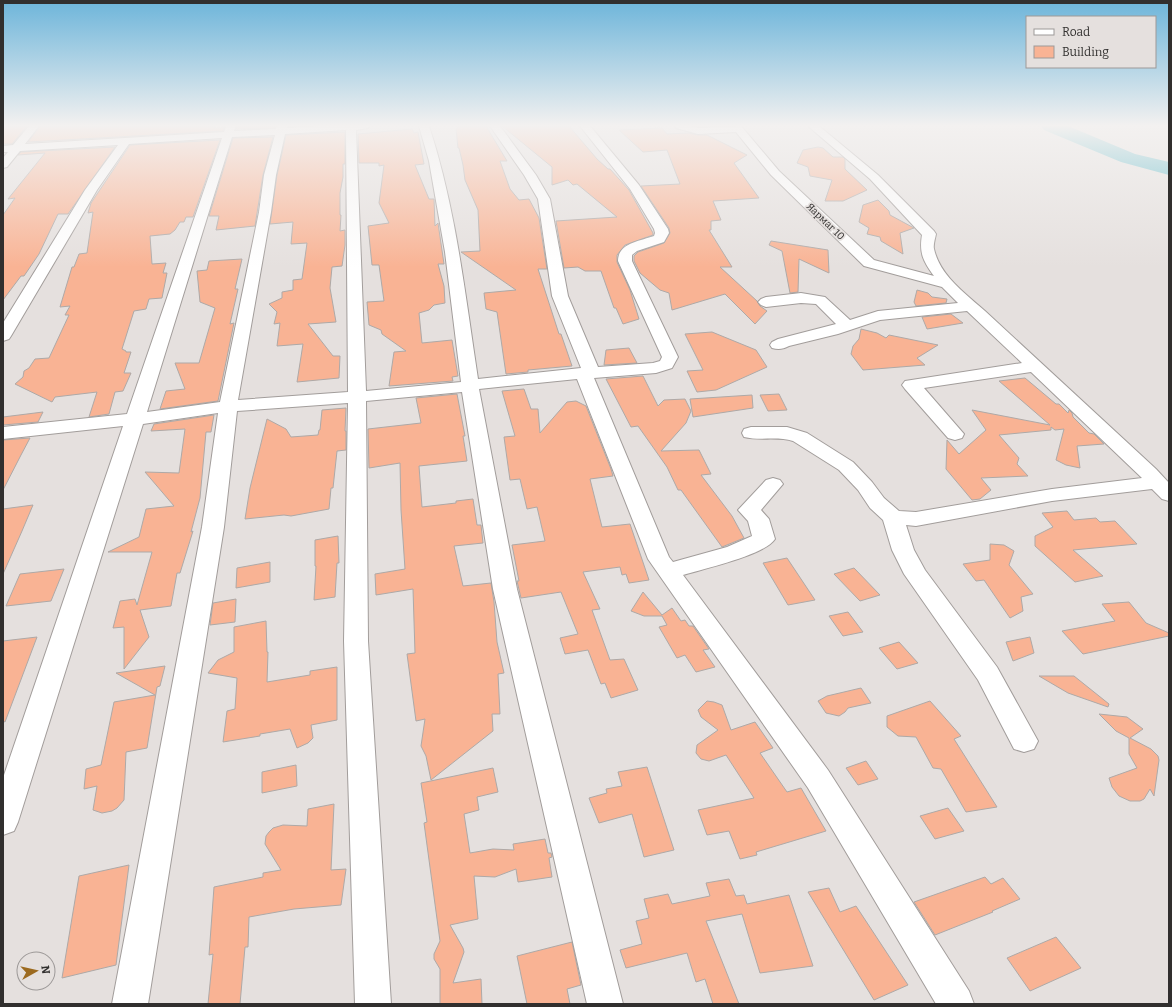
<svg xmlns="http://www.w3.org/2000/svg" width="1172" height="1007" font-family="Bitter,serif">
	<rect width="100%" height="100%" fill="#e5e0de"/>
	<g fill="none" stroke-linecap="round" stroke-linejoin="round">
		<path fill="#56b6c6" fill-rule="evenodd" d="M1041,126H1068L1135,154L1169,162V175L1121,162L1044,130Z"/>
	</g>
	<path fill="#f9b394" stroke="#aea9a7" d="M3,126H27L12,144H3Z
		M40,126H215L214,128H224L223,131L28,142Z
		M262,126H275V128L236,129L237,127Z
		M457,126H486L507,161H500L510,189L519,200L529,199L539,218L547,269H538L559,334H561L572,366L528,370V372L506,374L497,312L486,309L484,293L516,290L461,252L480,251L478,210L465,180L463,165L459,148H458L456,129L458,128Z
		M502,126H569L597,159L608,169H610L629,190L653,233V235L625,245L617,255V262L630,290L639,319L623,324L616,308H614L601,271H585L578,267L564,268L556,221L617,217L577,184L573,185L568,180L552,185V167Z
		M662,128L667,134L688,133L698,135H707L747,155L734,163L759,198L713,201L721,220L711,221V230H709L732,267H720L757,301L760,306L767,311L755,324L725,294L672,310L669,293L660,290L640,273L634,261V256L638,252L664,243L670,233L669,228L641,186L680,184L667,150L643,152L619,130Z
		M412,129L414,133L418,132L424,164L415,165L429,199H434L435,226L438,223L444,264H438L444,286L445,303L434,305L429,310L419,313L422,343L452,340L458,376L452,377L453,381L389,386L394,352L406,351L382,334L381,330L369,325L367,302L384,301L379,265H372L368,226L389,223L379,203L384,165L379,166V163H359L358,134Z
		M345,132V164H343V177L340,193V215H341L340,231L345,230V245L342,266L332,267L330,288L336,322L308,324L333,356H340L339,378L297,382L303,344L277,346L280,323L274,324L277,312L269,304L282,298V292L293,290V280L302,279L307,243L291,244L293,222L270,224L277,175L286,135Z
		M273,137L263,175L255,226L216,230L219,216H209L233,138Z
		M220,140L193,217H186L184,222H180L175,230L170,234L150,236L152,264L166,263L163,273H167L162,298L149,299L146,309L134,311L122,349L126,351V352H131L124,373H131L123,391L115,392L109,414L89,417L97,392L55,397L52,402L15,384L23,377L24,371L29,368L35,359L49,358L69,315H65L70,306L60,307L72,267H74L79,254L87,253L93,212L88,213L91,203L130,145Z
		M115,147L68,214H58L39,254L24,276H21L3,300V215L15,198L8,199L45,153L18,155L21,152Z
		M818,147L823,148L833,157H843L845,159V169L867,190L843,201H825L832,180L810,176L808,167L797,163L803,150Z
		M878,200L889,211L890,215L914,228L900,233L903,254L881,241L880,237L867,234L869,228L859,222L863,205Z
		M771,241L828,250L829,273L799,259L798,292L790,293L782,251L769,245Z
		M242,259L235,289H238L230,324L234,323L218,401L160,409L166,391L185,389L175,363H199L215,308L200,302L197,271L207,270L209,261Z
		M917,290L928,293L932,297L947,299L946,303L916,306L914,302Z
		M951,314L963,323L927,329L922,317Z
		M861,329L877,333L886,338L889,335L938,345L917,358L925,365L863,370L851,354L853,346L859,339Z
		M712,332L756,350L767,367L716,390L697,392L687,371L703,370L685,334Z
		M629,348L637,363L604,365L606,350Z
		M643,376L658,406L664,400L685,399L691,411L686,423L661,451L699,450L711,474L701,475L732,516L744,538L722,547L681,490H678L667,467L638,426L631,427L606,379Z
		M1025,378L1056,404H1059L1068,413L1069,410L1072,413L1073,417L1089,433L1094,434L1104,444L1077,446L1080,468L1066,465L1056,460L1064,429L1055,430L1051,427V430L999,435L1019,458L1017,464L1028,476L981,478L991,490L980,499L972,500L946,469L947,440L959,454L986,430L972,410L1050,425L999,381Z
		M524,389L531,409H538L540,433L567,402L576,401L586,406L611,469L613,476L590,479L602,527L630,524L649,580L629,583L626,574L622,575L620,567L583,572L600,609L592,610L610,660L624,659L638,690L611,698L605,683L601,684L588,650L565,654L560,638L578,634L561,592L521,598L517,581H519L512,545L545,541L537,507L527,509L520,479L510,480L504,437L515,436L502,391Z
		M457,394L465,436H463L467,461L419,466L422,507L456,503V501L473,499L477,525H481L483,543L454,546L463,586L491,583L494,602L497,642L504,673L498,674L500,714H492L493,731L431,780L426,756L421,746L425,719L416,721L407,654L415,653L413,589L376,595L375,574L405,569L401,510L400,463L369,468L368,429L421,423L416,398Z
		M779,394L787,410L768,411L760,395Z
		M752,395L753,408L693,417L690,399Z
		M346,408L345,431H346V450L337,451L333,488H331L329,509L291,516L284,515L245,519L250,488L267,419L286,429L291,437L318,435L319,430H320L322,410Z
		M43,412L38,422L3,425V417Z
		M214,415L211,432H206L200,498L191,532L193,531L180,573H177L171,606L140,610L149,637L124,669V627L113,628L120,601L135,599L137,605L152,552H108L139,537L146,509L174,506L145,472L179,473L185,429L151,431L154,424Z
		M30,438L21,455L3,490V440Z
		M33,505L22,531L3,574V509Z
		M1067,511L1074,520L1096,518L1100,522L1115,521L1137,544L1073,550L1103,576L1075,582L1035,546V536L1053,527L1042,513Z
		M338,536L339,563H337L335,597L314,600L316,566H315V540Z
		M990,544L1004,545L1014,551L1009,565L1033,594L1021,597L1023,611L1010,618L984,580L976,581L963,564L990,560Z
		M787,558L815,600L788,605L763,563Z
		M270,562V582L236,588L237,568Z
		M854,568L880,595L860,601L834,574Z
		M64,569L51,601L6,606L20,574Z
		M643,592L662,615L672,608L681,621L685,620L689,626H693L709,649L703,650L715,667L696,672L685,655L677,658L659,627L667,625L662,616H644L631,611Z
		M236,599L235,622L210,625L213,603Z
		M1129,602L1146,623L1169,633V636L1083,654L1062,631L1115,621L1102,604Z
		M848,612L863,632L843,636L829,616Z
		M266,621L267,652H268L267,682L310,675V671L337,667V720L311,725L313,738L308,743L297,748L290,729L260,734V736L223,742L227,711L235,709L237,678L208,673L218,660L234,652V627Z
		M37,637L5,722L3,721V641Z
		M1030,637L1034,653L1013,661L1006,642Z
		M899,642L918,663L897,669L879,648Z
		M165,666L160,686L157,687L147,748L126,752L124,800L117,808L112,811L102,813L93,810L97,786L84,789L86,769L101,765L114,702L155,695L116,673Z
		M1039,676H1074L1109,704L1108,707L1068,693Z
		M861,688L871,703L848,708L845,712L839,716L826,713L818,701L827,696Z
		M707,701L714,702L722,705L731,730L755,722L773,748L760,753L787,792L801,788L826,831L756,852L757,855L740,859L729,831L707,835L698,810L754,798L726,755L709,761L701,759L696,753L697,745L718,730L701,717L698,710Z
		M930,701L961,736L954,739L997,807L966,812L941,769L933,768L916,737L898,736L887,727V716Z
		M1099,714L1127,717L1143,729L1130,738L1151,749L1158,756L1159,760L1154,796L1150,789L1144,799L1140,801H1130L1119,796L1112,787L1109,778L1137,768L1129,754V738L1116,731Z
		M866,761L878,779L858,785L846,768Z
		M296,765L297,786L262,793V772Z
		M647,767L674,850L644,857L632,814L599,823L589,798L607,793L606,789L622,786L618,772Z
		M493,768L498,792L477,797L479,810L464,814L470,853L493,849L514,850L513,844L545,839L548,853H551L552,857L549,858L552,877L518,882L516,869L495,877L474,876L478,919L450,925L463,948L464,952L453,983L481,979L482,1004H440V969L434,959V954L440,941L424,823L427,822L421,783Z
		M334,804L331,870L346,869L341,905L294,909L249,917L248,947H245L240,1004H208L213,954L209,955L214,887L263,877V873L281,870L265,844L266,836L269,832L273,828L283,825L307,826L308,809Z
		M948,808L964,831L935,839L920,816Z
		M129,865L116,965L62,978L79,876Z
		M985,877L991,884L1003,878L1020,899L992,911L993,912L935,935L914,902Z
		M729,879L736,896L744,895L747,904L789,895L813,966L760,973L742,914L706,921L739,1004H713L705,979L696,982L687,953L626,968L620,950L642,944L636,921L649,918L644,899L668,894L672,904L710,896L706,883Z
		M829,888L840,912L856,906L908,985L874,1000L808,892Z
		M1056,937L1081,968L1030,991L1007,958Z
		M572,942L581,985L567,989L570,1004H527L517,956Z"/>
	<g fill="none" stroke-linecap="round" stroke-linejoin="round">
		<defs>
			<path id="street" d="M29,126H39L25,144L224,132L226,126H236L234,131L276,129L277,126H287V128L318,126H369L368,128L356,130L366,391L461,382L445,252L429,161L419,126H429C456,208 465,294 478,379L581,368L552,296L538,199L524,175L490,126H500L536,175L550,199L568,296L598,367L653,363L660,361L662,357L618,261C618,243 640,241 654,236L655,233L654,229L630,189L580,126H590L639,185L668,229L669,233L664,242L637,251L632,255V261L678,357L672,368L656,373L594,378L669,557L673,562L727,547L752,536L748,521L738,510L766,480L773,478L780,480L783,484L761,510L769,519L775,539C765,555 703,569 683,575L828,770L969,991L974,1004H936L808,788L648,559L577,379L479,389L517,589L623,1004H587L493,589L462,392L366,401L368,641L391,1004H355L344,641L348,403L237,411L224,527L148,1004H112L202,527L218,413L143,424L18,822L14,831L3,835V778L123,426L3,439V427L127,414L222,138L129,144L97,190L11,336L9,339L3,341V323L85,190L118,145L20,151L7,167L3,168V158L8,152H3V146L13,145ZM346,130L348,392L238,400L271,212L276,175L285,134ZM275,135L264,175L259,212L220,402L147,412L232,137Z
				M675,126H691L698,128L741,126L779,171L874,260L934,276C923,261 919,253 922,235L870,179L808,126H819L878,175L934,231L936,234C935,239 933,245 934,249C940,276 966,294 985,311L1156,469L1169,483V501L1162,499L1152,489L1052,501L916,526L906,525L914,550L925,570L997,667L1038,741L1034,749L1024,752L1014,749L978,680L904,574L892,550L883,520L870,508L858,490L839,470L793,441C777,436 760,441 744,437L742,433L744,429L751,427H787L807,433L853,462L872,482L884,498L899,511L916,512L1052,489L1142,478L1031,372L924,388L964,434L962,438L955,440L948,438L905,389L902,385L905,381L1022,363L967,311L880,320L838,334L789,346C783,349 779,350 772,348L770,345L772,342L778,339L836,324L816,304L801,303L766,307L761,305L758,302L761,299L766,297L801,293L825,297L850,320L878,311L958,303L942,287L864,266L771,175L736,132L698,134L676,128Z"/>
		</defs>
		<use href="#street" stroke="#a29d9b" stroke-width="2"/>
		<use href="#street" fill="#fff" fill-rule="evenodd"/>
	</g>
	<linearGradient id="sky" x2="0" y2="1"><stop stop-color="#6db5da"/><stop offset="0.47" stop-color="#f3f1f0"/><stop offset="1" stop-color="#f3f1f0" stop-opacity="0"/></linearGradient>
	<rect width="1172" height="267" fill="url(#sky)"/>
	<g text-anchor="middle" stroke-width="3.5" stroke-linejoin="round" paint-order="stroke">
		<g font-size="10" fill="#312f2e" stroke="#e5e0de">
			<text transform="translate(826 221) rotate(44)" y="4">Яармаг 10</text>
		</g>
	</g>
	<rect width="1172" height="1007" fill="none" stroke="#312f2e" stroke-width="8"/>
	<rect x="1026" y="16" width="130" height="52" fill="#e5e0de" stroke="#9d9998"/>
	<rect x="1034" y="29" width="20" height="6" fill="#ffffff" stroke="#9d9998"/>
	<text x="1062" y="36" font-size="12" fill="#312f2e">Road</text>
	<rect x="1034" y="46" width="20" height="12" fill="#f9b394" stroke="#9d9998"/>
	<text x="1062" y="56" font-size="12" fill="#312f2e">Building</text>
	<g transform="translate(36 971) rotate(82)"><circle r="19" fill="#e5e0de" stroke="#9d9998"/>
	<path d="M0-3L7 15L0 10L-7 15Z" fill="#9c6a1f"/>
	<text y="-6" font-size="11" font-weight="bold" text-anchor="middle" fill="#312f2e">N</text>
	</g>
</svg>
